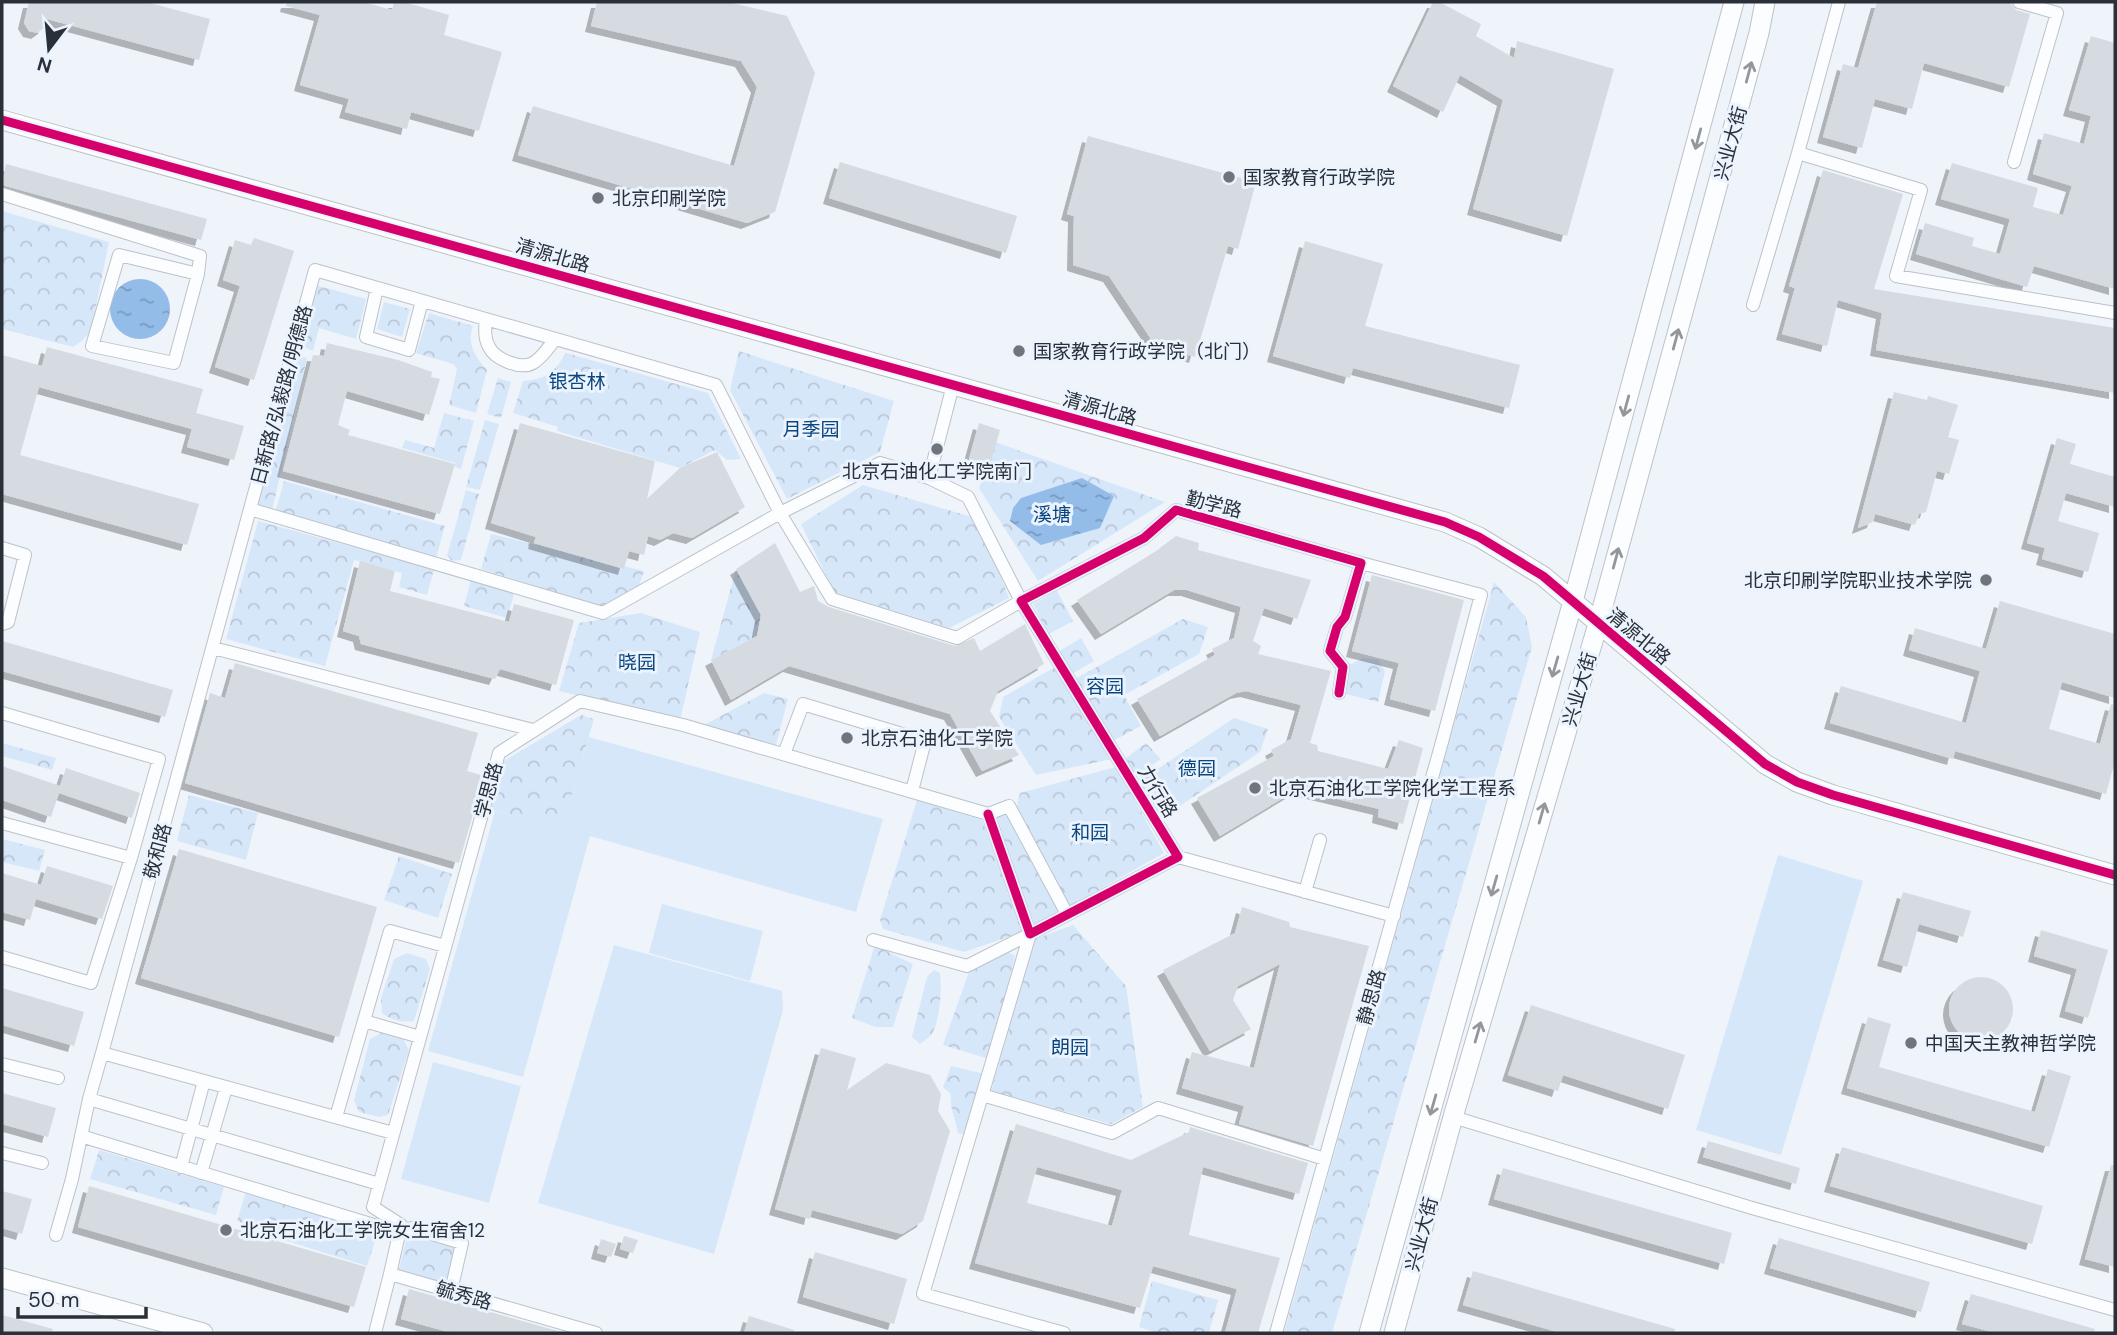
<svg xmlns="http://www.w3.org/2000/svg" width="2117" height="1335" font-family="'DM Sans','Noto Sans SC',sans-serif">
	<defs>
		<pattern id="park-crowns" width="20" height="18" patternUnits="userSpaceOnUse" patternTransform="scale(1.75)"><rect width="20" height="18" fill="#d7e7fa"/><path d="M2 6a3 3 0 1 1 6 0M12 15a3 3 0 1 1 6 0" fill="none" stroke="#b9c6d7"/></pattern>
		<pattern id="water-ripples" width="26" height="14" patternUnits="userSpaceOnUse" patternTransform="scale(1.75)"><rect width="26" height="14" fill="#94bce9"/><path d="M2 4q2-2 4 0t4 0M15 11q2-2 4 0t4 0" fill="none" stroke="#7999be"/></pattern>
		<filter id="shadow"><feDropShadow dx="-6" dy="6" stdDeviation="0" flood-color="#0004"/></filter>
	</defs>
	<rect width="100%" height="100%" fill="#eef4fa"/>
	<path fill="url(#park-crowns)" d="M2,211L109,242L91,331L82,341L73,347L2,329Z
		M316,285L366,299L356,339L319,328L313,351L298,345Z
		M384,302L410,309L402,337L377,329Z
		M429,313L473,326C466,343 476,358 487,370L476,413L449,405L457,369L453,364L416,353Z
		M739,351L894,401L880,452L787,499L730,390Z
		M566,353L708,393L741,459L727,460L715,450L680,468L557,431L558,427L513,413L523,381C546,379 554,373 566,353Z
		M296,355L307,358L272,511L256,507Z
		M498,378L511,382L501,418L487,414Z
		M444,413L474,421L461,469L455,467V463L402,448L405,440L434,448Z
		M485,420L499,424L480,490L466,487Z
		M995,442L1165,502L1038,581L979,488Z
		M284,481L445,526L436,558L275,513Z
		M863,485L979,519L1009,598L949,628L834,592L801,524Z
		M466,490L479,494L461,560L452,561L447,555Z
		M258,521L434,569L427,595L399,587L402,573L354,560L325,666L226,639Z
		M491,534L644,571L639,586L602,607L481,569Z
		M736,569L761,615L757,636L711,660Z
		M471,579L515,591L507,618L464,606Z
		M1494,582L1526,617L1532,647L1332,1333H1284Z
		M1057,591L1073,621L1049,634L1033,604Z
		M641,613L700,632L680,721L559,691L579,623Z
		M1183,619L1208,627L1199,654L1124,695L1141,726L1111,742L1075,679Z
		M1081,638L1094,661L1072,674L1058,652Z
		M1363,658L1378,660L1385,671L1378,702L1342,693L1349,665Z
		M1055,667L1112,759L1036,775L999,717L1003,697Z
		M764,693L788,699L776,745L702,726Z
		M581,715L594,719L562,830L489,809L502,762Z
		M1234,718L1268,729L1260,752L1159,820L1135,784Z
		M2,743L56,758L52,770L2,756Z
		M1146,743L1161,759L1134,777L1122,761Z
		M1116,767L1164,853L1070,906L1016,810L1020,793Z
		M189,795L258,813L246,860L177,841Z
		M917,800L982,820L1023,932L964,952L883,929L880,920Z
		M1009,806L1067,914L1030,934L988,814Z
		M2,839L45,850L39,871L2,862Z
		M399,856L452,874L438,918L384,900Z
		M1073,925L1126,986L1143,1107L1111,1124L991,1091L1035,939Z
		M874,948H880L913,964L893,1027H875L852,1018Z
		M1007,951L1015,956L989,1059L943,1045L970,969Z
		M407,953L426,959L430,969L414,1021C404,1023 390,1020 382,1013L381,998L394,959Z
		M934,970L940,973C942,990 940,1017 933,1032C930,1037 924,1041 920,1044L912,1037L927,977Z
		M383,1032L402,1037L409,1050L388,1115L379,1117L359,1112L354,1100L370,1039Z
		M951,1066L985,1074L968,1135L958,1133C956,1119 949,1109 951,1094L943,1087Z
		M99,1150L224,1187L216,1215L90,1179Z
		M248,1185L380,1226L367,1266L287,1241L285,1236L237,1221Z
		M414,1235L458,1248L449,1279L443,1285L401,1274L399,1269L406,1240Z
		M1152,1281L1218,1300L1209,1333H1158L1139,1327Z"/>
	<path fill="#d7e7fa" d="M589,737L883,819L856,912L590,836L523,1077L428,1051L495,811L562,829Z
		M1778,855L1863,881L1781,1155L1696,1130Z
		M662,904L763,931L750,981L649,953Z
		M614,945L782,991L783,1010L714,1254L538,1203Z
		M433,1062L521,1086L489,1203L401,1179Z"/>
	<path fill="url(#water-ripples)" d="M110 309a30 30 0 1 1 60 0a30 30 0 1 1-60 0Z
		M1082,478L1114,496L1100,528L1041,545L1010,521L1013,508L1021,498Z"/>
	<path fill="#d5dbe1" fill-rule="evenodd" filter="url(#shadow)" d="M29,2H146L210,19L199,60L47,19L44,28L37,33L29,31L24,23Z
		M287,2H363L392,10L394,2H404L449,15L444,35L502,52L479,131L411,112L407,129L345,112L349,99L300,85L320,15L286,6Z
		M597,2H728L787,16L815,73L775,212L747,223L518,155L533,106L734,166L757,87L741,61L591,26Z
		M1433,2H1439L1481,24L1476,36L1514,58L1517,41L1614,69L1567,236L1473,209L1503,100L1460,75L1443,112L1393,86Z
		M1877,2H2006L2010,3L2016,10L2030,14L2009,87L1924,63L1912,109L1875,99L1862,148L1823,137L1843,64L1858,68Z
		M2091,36L2115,43V289L2034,266L2027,287L1916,254L1925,223L1974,238L1972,246L2000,254L2010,219L1941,199L1952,163L2038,188L2033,207L2063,215L2072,186L2033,174L2044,133L2084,144L2091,116L2069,110Z
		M1088,136L1256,182L1238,249L1228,246L1195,357L1155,345L1109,276L1073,265L1074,216L1067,214Z
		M840,162L1017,216L1006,253L829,198Z
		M6,164L207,219L201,240L2,185Z
		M1823,170L1903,194L1874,289L2115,328V393L1876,350L1882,313L1838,300L1827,346L1782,334L1795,288L1789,286Z
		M254,238L294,251L254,380L215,367L240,286L223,280L235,240L251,245Z
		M1305,241L1383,264L1365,326L1520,365L1509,408L1353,368L1350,378L1273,356Z
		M327,343L398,360L432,372L431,377L440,379L429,415L347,391L338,425L350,430L348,435L455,464L440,514L283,471L313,355L324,356Z
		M47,347L203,389L196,413L244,426L234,460L187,447L192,429L39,387L20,455L199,504L187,545L2,494V355L42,366Z
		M1894,392L1927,400L1928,396L1958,405L1948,437L1959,440L1949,474L1937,471L1926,512L1919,514L1915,525L1875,514L1873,522L1858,528Z
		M520,423L655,461L647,499L680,468L717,452L745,507L692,538L673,533L660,540L648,536L644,555L629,551L624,569L534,543L536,537L491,523Z
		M979,423L1000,430L990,465L969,459Z
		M2057,438L2076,444L2070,464L2115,477V507L2066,493L2058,521L2099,533L2088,572L2042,559L2045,548L2027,543Z
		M1176,536L1199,543L1198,550L1311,580L1297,619L1264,608L1253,641L1261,646L1258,654L1331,671L1310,743L1317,745L1318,751L1388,769L1399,740L1423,748L1403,824L1378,817L1379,809L1304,791L1293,792L1220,836L1197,798L1274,756L1271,750L1291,739L1301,705L1246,691L1236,693L1160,736L1137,699L1215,655L1212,649L1234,638L1241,607L1187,590H1174L1101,634L1077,600L1156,551Z
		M775,543L800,592L814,586L818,601L829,607L955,646L974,638L980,651L1025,624L1044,664L998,691L990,711L1019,755L982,771L950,714L789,666L731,700L711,660L757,636L761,615L736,569Z
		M360,561L395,571L390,591L509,622L514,604L574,620L556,685L500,669L495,679L361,644L359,636L343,631Z
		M1372,575L1464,600L1435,711L1390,699L1399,663L1352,651Z
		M2000,601L2115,634V698L2062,682L2049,729L2100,744L2111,704L2115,705V761L2106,794L1955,751L1953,759L1830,723L1841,686L1966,723L1980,671L1909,650L1915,628L1986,649Z
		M2,641L173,690L165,717L2,671Z
		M235,663L478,733L467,771L484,776L459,863L185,783L210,693L225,698Z
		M2,766L60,786L66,768L140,793L132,818L59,793L51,817L2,800Z
		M179,849L377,907L339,1037L141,978Z
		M47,866L113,886L102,919L36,899L30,920L2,912V873L41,885Z
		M1903,892L1971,911L1963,937L1919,924L1907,967L1883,960Z
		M1242,907L1289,922L1290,927L1369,946L1313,1146L1239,1124L1244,1106L1182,1088L1192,1052L1254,1068L1280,964L1238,986L1233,1000L1251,1029L1210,1051L1163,970L1235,933Z
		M2041,930L2108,950L2088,1018L2065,1011L2077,969L2034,956Z
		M1949 1009a32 32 0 1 1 64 0a32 32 0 1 1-64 0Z
		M2,988L84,1012L74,1046L2,1025Z
		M1531,1005L1685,1055L1668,1109L1563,1075L1558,1091L1508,1075Z
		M1868,1017L1891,1024L1879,1067L1969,1093L2035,1112L2048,1069L2071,1076L2049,1147L1847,1088Z
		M821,1048L856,1058L847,1090L886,1063L930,1075L941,1094L938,1111L950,1131L923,1221L902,1234L812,1210L810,1219L775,1209Z
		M2,1093L56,1108L48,1137L2,1124Z
		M1016,1124L1131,1160L1189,1132L1190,1127L1308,1163L1299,1194L1203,1167L1189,1235L1280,1258L1258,1333H1225L1237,1289L1153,1266L1140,1308L975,1263ZM1037,1167L1122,1190L1112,1226L1027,1203Z
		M1708,1141L1800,1168L1796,1184L1703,1157Z
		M1842,1147L2043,1206L2032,1244L1830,1186Z
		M2111,1165H2115V1267L2085,1259Z
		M1503,1168L1732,1233L1724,1264L1494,1199Z
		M89,1186L366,1267L354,1307L78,1227Z
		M2,1191L32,1199L22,1234L2,1228Z
		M624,1236L638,1240L633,1253L620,1249Z
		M1779,1238L1930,1282L1921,1312L1770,1268Z
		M601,1239L616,1244L611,1257L597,1253Z
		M815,1252L907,1279L894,1324L803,1297Z
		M1473,1271L1675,1329L1674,1333H1561L1463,1305Z
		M409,1289L565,1333H452L401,1319Z
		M1971,1294L2095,1329L2094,1333H1996L1962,1324Z
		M2,1315L53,1329L52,1333H2Z
		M749,1316L794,1330V1333H744Z"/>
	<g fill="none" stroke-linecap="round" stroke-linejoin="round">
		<defs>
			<path id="street" d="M1798,153L1839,2
				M2014,162L2057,13L2019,2
				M2,194L200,256L198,274
				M119,255L198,274L174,363L92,346Z
				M315,270L716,385L780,513L603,613L250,509Z
				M377,288L366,337L409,350L422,301
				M1753,305L1798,153L1921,190L1896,276L2115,313
				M486,319C485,328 484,338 489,347C495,359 520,370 533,363C542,358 549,347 555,339
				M880,463L929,478L968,497L1021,601L957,638L832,599L780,513Z
				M929,478L953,385
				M2,548L25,555L8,622L2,624
				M213,648L533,730
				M2,713L159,759L131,858L91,983L2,957
				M784,754L803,704L925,741L912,791
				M988,814L1030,934L1178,857L1021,601L1144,538L1176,510L1361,563L1345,617L1337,627L1330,651L1343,667L1339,693
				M988,814L1009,806L1067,914
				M2,823L131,858
				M1178,857L1394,916
				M1305,892L1320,840
				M873,940L967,966L1030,934L923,1294L1064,1333
				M364,1021L420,1037
				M102,1053L250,509
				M2,1064L58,1078
				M982,1095L1112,1133L1158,1108L1325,1159
				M336,1117L390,931L445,946
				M1453,1117L1752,1208L2115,1310
				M81,1136L400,1233L412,1228L462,1243L451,1291
				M2,1153L42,1163
				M181,1167L204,1081
				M201,1173L226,1088
				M379,1184L89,1099L102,1053L393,1133
				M56,1235L72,1179L89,1099
				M390,1274L401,1225L373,1207L499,753L580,701L683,725L988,814
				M375,1333L390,1274L596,1333
				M1276,1333L1442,742L1481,595L1361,563"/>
			<path id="secondary" d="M2,120L1445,522L1479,537L1543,576L1765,764L1797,782L1833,795L2115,875
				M2,1278L203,1333
				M1369,1333L1573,601L1734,2
				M1394,1333L1453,1117L1598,624L1759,33L1765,2"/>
		</defs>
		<use href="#street" stroke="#bcc2c8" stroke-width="14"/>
		<use href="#secondary" stroke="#bcc2c8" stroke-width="21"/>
		<use href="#street" stroke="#fcfdfe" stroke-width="12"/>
		<use href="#secondary" stroke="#fcfdfe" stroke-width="19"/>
		<defs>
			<path id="cycleway" d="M2,120L1445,522L1479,537L1543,576L1765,764L1797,782L1833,795L2115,875
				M988,814L1030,934L1178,857L1021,601L1144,538L1176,510L1361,563L1345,617L1337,627L1330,651L1343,667L1339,693"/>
		</defs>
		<use href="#cycleway" stroke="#eaf3fe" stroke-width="13"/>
		<use href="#cycleway" stroke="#d6006c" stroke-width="9"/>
	</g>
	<defs><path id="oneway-shaft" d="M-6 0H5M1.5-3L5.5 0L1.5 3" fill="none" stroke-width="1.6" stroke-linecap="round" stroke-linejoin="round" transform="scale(1.75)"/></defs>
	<g stroke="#93969a">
		<use href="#oneway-shaft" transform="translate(1749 72) rotate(-75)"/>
		<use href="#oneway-shaft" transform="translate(1698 139) rotate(105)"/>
		<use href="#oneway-shaft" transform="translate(1676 339) rotate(-75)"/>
		<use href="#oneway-shaft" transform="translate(1626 406) rotate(105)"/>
		<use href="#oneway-shaft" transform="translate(1616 558) rotate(-75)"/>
		<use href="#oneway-shaft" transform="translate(1555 667) rotate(106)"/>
		<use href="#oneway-shaft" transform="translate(1542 813) rotate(-74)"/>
		<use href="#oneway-shaft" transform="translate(1494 886) rotate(106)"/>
		<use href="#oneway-shaft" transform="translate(1478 1032) rotate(-74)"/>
		<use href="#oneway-shaft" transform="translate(1433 1105) rotate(106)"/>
	</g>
	<g fill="#6f757b" stroke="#eaf3fe" stroke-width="2.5">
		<circle cx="1229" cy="177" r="7"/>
		<circle cx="598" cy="198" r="7"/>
		<circle cx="1019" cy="351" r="7"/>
		<circle cx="937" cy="449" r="7"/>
		<circle cx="1986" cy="580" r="7"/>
		<circle cx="847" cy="738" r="7"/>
		<circle cx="1255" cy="788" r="7"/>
		<circle cx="1911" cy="1043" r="7"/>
		<circle cx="226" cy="1230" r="7"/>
	</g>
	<g text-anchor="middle" stroke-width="6" stroke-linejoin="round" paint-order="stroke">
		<g font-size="19" fill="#2a3037" stroke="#eaf3fe">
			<text transform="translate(1730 143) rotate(-75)" y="7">兴业大街</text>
			<text transform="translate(553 255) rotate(16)" y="7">清源北路</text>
			<text transform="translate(281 395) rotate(-75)" y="7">日新路/弘毅路/明德路</text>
			<text transform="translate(1100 408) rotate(16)" y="7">清源北路</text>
			<text transform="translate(1214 504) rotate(14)" y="7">勤学路</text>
			<text transform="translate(1639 636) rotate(40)" y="7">清源北路</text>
			<text transform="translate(1579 689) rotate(-74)" y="7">兴业大街</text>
			<text transform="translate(488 790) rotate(-75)" y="7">学思路</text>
			<text transform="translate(1158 791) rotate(59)" y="7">力行路</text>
			<text transform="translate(157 851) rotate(-75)" y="7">敬和路</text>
			<text transform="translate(1371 997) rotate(-74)" y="7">静思路</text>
			<text transform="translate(1421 1234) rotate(-75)" y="7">兴业大街</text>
			<text transform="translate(464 1295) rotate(16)" y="7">毓秀路</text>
		</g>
		<g font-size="19" fill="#2a3037" stroke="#eaf3fe" text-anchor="start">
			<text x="1243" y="184">国家教育行政学院</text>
			<text x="612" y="205">北京印刷学院</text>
			<text x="1033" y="358">国家教育行政学院（北门）</text>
			<text x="937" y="478" text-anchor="middle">北京石油化工学院南门</text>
			<text x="1972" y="587" text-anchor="end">北京印刷学院职业技术学院</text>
			<text x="861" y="745">北京石油化工学院</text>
			<text x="1269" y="795">北京石油化工学院化学工程系</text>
			<text x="1925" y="1050">中国天主教神哲学院</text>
			<text x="240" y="1237">北京石油化工学院女生宿舍12</text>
		</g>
		<g font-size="19" fill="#0a457d" stroke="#eaf3fe">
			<text x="577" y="388">银杏林</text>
			<text x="811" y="436">月季园</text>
			<text x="1052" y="521">溪塘</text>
			<text x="637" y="669">晓园</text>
			<text x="1105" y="693">容园</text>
			<text x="1197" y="775">德园</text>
			<text x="1090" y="839">和园</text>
			<text x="1070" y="1054">朗园</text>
		</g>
	</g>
	<rect width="2117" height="1335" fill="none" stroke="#2a3037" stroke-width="7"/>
	<g transform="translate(49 49) rotate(196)" stroke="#eaf3fe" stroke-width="5" paint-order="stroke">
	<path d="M0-5L12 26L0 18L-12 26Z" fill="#2a3037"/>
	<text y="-10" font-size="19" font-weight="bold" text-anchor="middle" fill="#2a3037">N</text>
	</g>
	<path d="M18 1307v10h128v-10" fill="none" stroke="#2a3037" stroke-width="3.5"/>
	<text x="28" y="1307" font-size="21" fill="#2a3037" stroke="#eaf3fe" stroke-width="5" paint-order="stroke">50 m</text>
</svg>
